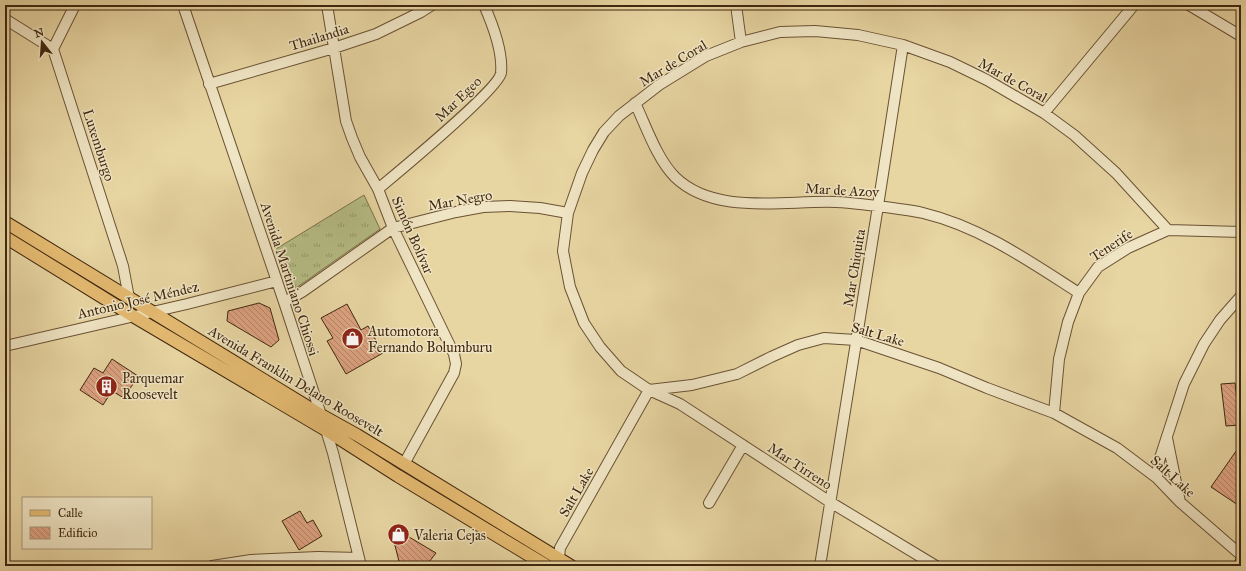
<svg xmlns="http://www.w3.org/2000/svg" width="1246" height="571" font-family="'IM FELL Great Primer',serif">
	<defs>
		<pattern id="grass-tufts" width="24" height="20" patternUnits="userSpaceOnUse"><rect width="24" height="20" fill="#b6bd85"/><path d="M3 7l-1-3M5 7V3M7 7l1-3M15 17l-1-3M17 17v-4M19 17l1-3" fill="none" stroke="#959a6b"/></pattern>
		<pattern id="building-back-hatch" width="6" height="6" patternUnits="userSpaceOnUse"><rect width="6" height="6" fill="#dda281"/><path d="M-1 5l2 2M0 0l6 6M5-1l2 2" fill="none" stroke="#b58468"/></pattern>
	</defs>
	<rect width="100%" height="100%" fill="#e7d5a2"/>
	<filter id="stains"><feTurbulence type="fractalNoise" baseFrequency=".005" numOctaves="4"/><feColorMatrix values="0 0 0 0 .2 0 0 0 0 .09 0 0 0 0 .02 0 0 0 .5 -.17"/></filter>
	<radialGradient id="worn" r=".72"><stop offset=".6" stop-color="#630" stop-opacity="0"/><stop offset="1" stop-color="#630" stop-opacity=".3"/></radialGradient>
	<path fill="url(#grass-tufts)" stroke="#7b724a" d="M364,195L380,229L293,290L276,249Z"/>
	<path fill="url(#building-back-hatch)" stroke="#40270f" d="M259,303L270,308L279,340L271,347L227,321L228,311Z
		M347,304L361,330L368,326L383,353L346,374L327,341L333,338L321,318Z
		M112,359L138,376L124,398L112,391L103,405L80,390L94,368L103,373Z
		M1235,383L1240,425L1226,426L1221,384Z
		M1241,444V507L1211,487Z
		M300,511L307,523L313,520L322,536L299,550L282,521Z
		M399,531L436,553L429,562L415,566L400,565L393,538Z"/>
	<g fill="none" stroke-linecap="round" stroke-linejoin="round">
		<defs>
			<path id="minor" d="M75,5L53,49L123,266L129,298
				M183,5L284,302L326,430L333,453L361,566
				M327,5L346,121L352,138L360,157L378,189L393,228L454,354L456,364L454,373L404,464
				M736,5L741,42
				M1189,5L1241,36
				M5,19L53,49
				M209,84L334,48L376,34L421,12L432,5
				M635,103C646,126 657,159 675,177C715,216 785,200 836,202C857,203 878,206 899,209C907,210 915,211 923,213C981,227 1029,261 1079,293
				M1044,113L1134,5
				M378,189C396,174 499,89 501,73C503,53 492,23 484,5
				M284,302L302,292L393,228L456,212L483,207L510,206L540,208L568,213
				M5,346L187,304L277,281
				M1054,413L1059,359L1068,322L1079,293L1098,267L1128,248L1168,230L1241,232
				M1167,438L1180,502
				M1157,478L1159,461L1184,384L1204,344L1220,320L1241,296
				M709,503L743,445
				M212,566L251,560L318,557L359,558
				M558,566L560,548L649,390L692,385L737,374L771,357L798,345L824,338L856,340L939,368L987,388L1054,413L1117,448L1157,478L1180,502L1241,555
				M820,566L878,206L903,45
				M936,566L830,502L680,404L649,390L621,371L600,347L584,323L570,287L563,251L568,213L582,173L593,150L604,132L619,116L659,85L706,56L741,42L780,32L815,31L858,35L903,45L950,62L987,80L1044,113L1074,135L1116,173L1168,230
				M1238,566L1241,561"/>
			<path id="major" d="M5,222L321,415L357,435L571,566
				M5,237L133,316L326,430L398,476L547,566"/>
		</defs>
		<use href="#minor" stroke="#6a5234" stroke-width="12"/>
		<use href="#major" stroke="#40270f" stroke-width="14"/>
		<use href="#minor" stroke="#efe4c3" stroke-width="10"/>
		<use href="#major" stroke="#e4ba71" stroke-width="12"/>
	</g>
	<defs>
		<symbol id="shop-disc" viewBox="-11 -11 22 22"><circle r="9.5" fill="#8f2418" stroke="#efe4c3"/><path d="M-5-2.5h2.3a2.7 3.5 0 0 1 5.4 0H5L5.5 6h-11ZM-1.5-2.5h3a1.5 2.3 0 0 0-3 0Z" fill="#fff"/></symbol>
		<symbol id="building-disc" viewBox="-11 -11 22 22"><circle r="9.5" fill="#8f2418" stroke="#efe4c3"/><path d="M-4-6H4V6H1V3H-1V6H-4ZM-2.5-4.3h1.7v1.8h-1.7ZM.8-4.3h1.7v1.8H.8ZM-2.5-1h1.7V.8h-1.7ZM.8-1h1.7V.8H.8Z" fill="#fff"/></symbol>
	</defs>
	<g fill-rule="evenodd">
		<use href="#shop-disc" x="340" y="326" width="25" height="25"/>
		<use href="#building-disc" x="94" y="374" width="25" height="25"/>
		<use href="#shop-disc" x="386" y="522" width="25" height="25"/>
	</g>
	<g text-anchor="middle" stroke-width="3" stroke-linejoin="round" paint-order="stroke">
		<g font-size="14" fill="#40270f" stroke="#efe4c3">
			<text transform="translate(319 37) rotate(-17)" y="5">Thailandia</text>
			<text transform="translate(673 63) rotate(-31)" y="5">Mar de Coral</text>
			<text transform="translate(1013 80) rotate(29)" y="5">Mar de Coral</text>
			<text transform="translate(458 99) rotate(-44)" y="5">Mar Egeo</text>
			<text transform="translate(99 145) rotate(72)" y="5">Luxemburgo</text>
			<text transform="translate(842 190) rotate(3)" y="5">Mar de Azov</text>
			<text transform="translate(460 200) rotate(-10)" y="5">Mar Negro</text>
			<text transform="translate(413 235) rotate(66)" y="5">Simón Bolívar</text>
			<text transform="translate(1111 245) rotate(-33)" y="5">Tenerife</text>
			<text transform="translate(854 268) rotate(-81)" y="5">Mar Chiquita</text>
			<text transform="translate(290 279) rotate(72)" y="5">Avenida Martiniano Chiossi</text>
			<text transform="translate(138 300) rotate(-13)" y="5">Antonio José Méndez</text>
			<text transform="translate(878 334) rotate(16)" y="5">Salt Lake</text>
			<text transform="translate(296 381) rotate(31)" y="5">Avenida Franklin Delano Roosevelt</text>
			<text transform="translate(800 466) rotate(33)" y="5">Mar Tirreno</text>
			<text transform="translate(1173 476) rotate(42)" y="5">Salt Lake</text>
			<text transform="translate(576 492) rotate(-60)" y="5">Salt Lake</text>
		</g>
		<g font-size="14" fill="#40270f" stroke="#efe4c3" text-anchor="start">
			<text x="368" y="336">Automotora<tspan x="368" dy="16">Fernando Bolumburu</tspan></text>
			<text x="122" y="383">Parquemar<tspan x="122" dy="16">Roosevelt</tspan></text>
			<text x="414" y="540">Valeria Cejas</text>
		</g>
	</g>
	<rect width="1246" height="571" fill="none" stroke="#e7d5a2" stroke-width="20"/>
	<rect x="6" y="6" width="1234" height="559" fill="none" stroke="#40270f" stroke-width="2"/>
	<rect x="10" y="10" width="1226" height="551" fill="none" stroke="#40270f"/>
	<rect x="22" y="497" width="130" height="52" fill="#efe4c3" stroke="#a9987b"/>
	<rect x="30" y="510" width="20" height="6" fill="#e4ba71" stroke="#a9987b"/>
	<text x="58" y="517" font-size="12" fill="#40270f">Calle</text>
	<rect x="30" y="527" width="20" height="12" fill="url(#building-back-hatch)" stroke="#a9987b"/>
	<text x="58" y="537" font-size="12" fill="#40270f">Edificio</text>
	<g transform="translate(42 42) rotate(343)" stroke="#efe4c3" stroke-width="3" paint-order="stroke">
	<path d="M0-3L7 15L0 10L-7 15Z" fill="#40270f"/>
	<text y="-6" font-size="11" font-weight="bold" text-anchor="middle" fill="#40270f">N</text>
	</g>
	<rect width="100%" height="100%" filter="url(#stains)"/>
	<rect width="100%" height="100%" fill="url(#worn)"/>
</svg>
